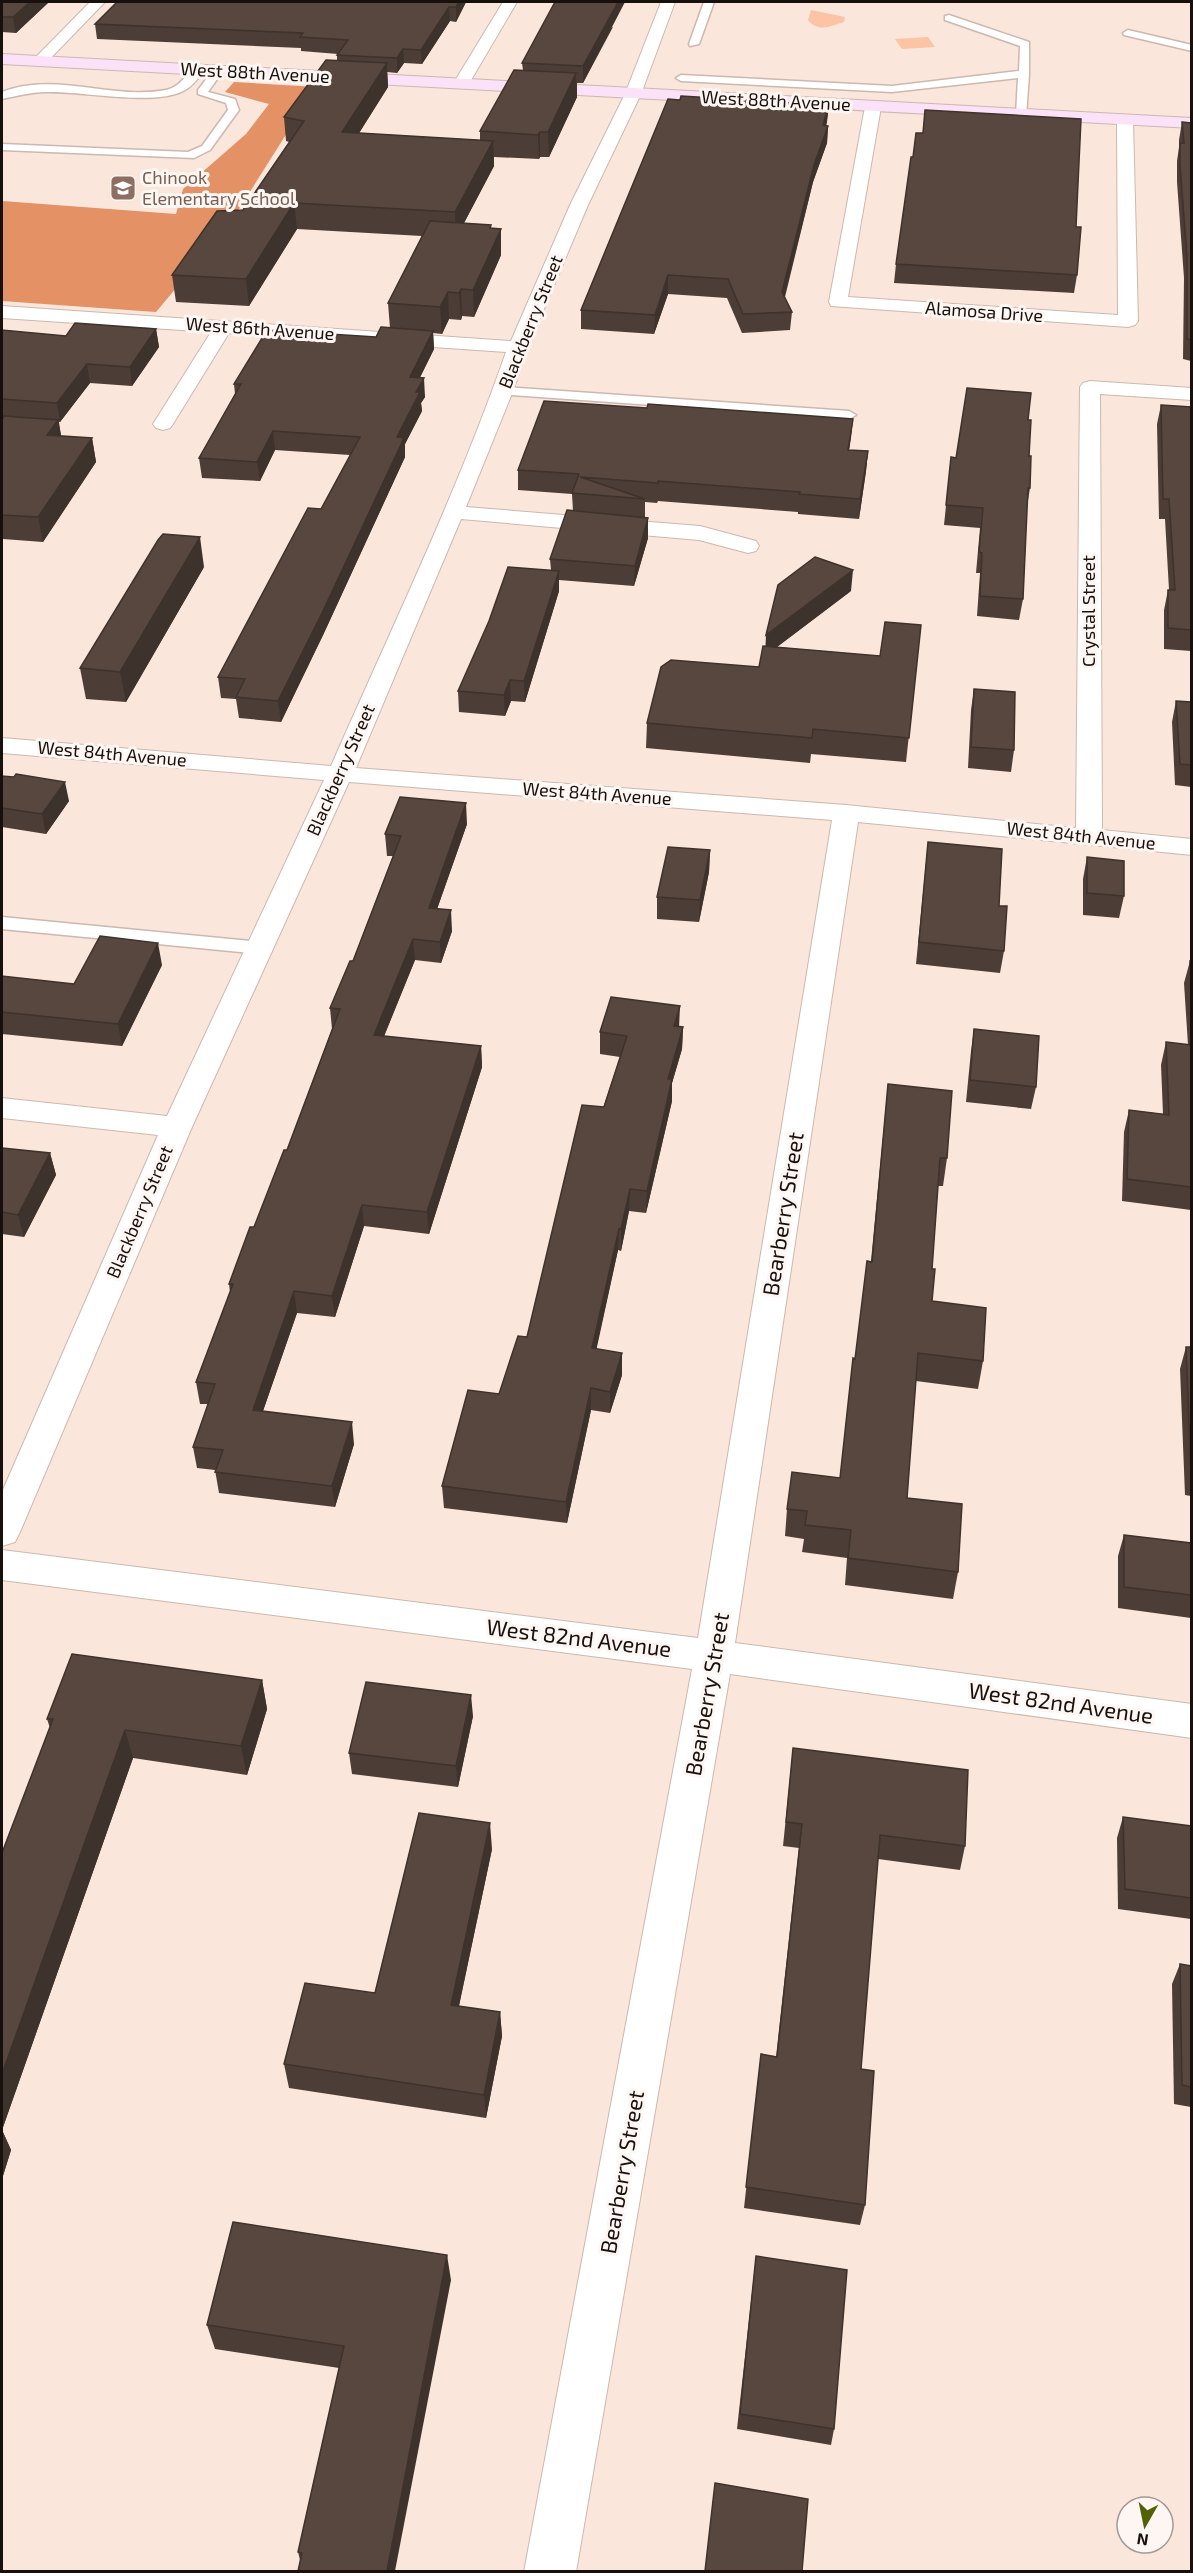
<svg xmlns="http://www.w3.org/2000/svg" width="1193" height="2573" font-family="'Exo 2',sans-serif">
	<rect width="100%" height="100%" fill="#fae6db"/>
	<path fill="#fcc3a5" d="M811,10L845,17L844,22C831,26 818,33 808,20Z
		M928,37L935,47L902,49L895,39Z"/>
	<path fill="#e39165" d="M234,82L316,87L229,225L156,312L2,301V201L176,214L183,189L246,134L269,104L225,92Z"/>
	<g fill="none" stroke-linecap="round" stroke-linejoin="round">
		<defs>
			<path id="lane" d="M704,2H714L699,44L690,46L689,44Z
				M949,15L1029,42V74L1026,117L1022,118L1016,115L1018,78L892,92L681,81L676,78L681,75L892,86L1019,71L1020,46L945,20V16Z
				M1128,30L1192,45V51L1124,35L1123,33Z
				M199,67L204,70C199,77 193,86 185,90C156,107 83,91 47,92C30,92 17,96 2,99V92C54,71 112,100 166,90C182,87 186,71 199,67Z
				M218,68L223,71L208,92L235,99L239,110L210,150L194,158L2,150V144L188,152L202,146L228,110L226,103L198,94V90L214,69Z
				M503,387L849,411L856,415L849,419L498,394L496,391L498,388Z
				M2,917L260,942L267,944L270,948L267,952L260,954L2,929Z"/>
			<path id="street" d="M90,2H105L45,64H35L32,61L35,58Z
				M503,2H517L467,87H455L453,84Z
				M661,2H675L641,94L588,205L528,347L513,391L466,507L700,526L756,541L759,546L756,551L748,553L699,540L461,519L356,768L846,805L1076,828L1080,387L1083,383L1090,381L1192,388V400L1100,394L1102,830L1192,839V855L858,822L735,1643L1192,1704V1738L730,1674L576,2572H524L692,1669L2,1580V1550L698,1638L832,820L349,782L192,1127L20,1532L15,1542L2,1546V1492L158,1135L2,1118V1098L167,1116L324,780L2,753V738L331,766C391,629 457,493 506,352L229,333L173,424L170,428L163,430L156,428L153,424L211,332L2,318V306L511,341L570,205L625,94Z
				M873,102L881,107L848,297L1118,315L1117,120L1125,115L1133,120L1138,321L1135,325L1128,327L831,306L829,302L865,107Z"/>
			<path id="secondary" d="M2,54L1192,118V128L2,64Z"/>
		</defs>
		<use href="#lane" stroke="#ccb8af" stroke-width="3"/>
		<use href="#street" stroke="#ccb8af" stroke-width="2"/>
		<use href="#secondary" stroke="#ccb8af" stroke-width="2"/>
		<use href="#lane" fill="#fff" fill-rule="evenodd"/>
		<use href="#street" fill="#fff" fill-rule="evenodd"/>
		<use href="#secondary" fill="#fbe2f8" fill-rule="evenodd"/>
	</g>
	<path fill="#4c3d36" d="M2,2H49L16,33L2,32Z
		M466,2L456,22L450,21L422,64L404,63L397,73L387,72L388,87L359,133L480,140V131L523,70L522,63L613,27L583,83H577V97L549,157H540L539,159L494,157V166L464,223L491,225V228L501,229V255L474,317L462,316L461,320L449,319L442,334L433,333L434,349L420,377L425,397L421,403L422,411L405,444V457L324,633L281,722L239,718L236,699L221,698L218,677L321,509L350,455L275,450L260,481L202,478L199,458L235,394L234,384L376,337L390,328L388,303L422,236L297,229L249,306L176,302L172,275L243,210L289,142L286,141L284,117L337,61V55L338,54L301,51V48L97,39L95,24Z
		M829,105L826,126H828L827,143L813,182L785,297L792,312L790,330L742,333L727,298L668,294L654,334L581,329V310Z
		M1182,122L1191,123V361L1183,359L1184,278L1177,182V161L1179,147V140Z
		M1076,227L1077,275L1074,293L894,283L896,264Z
		M156,329L159,347L132,386L90,383L60,422H59L61,436L92,438L96,462L43,542L3,539L2,542V420L3,418H2V330L66,336Z
		M1161,405L1191,407V651L1164,649V610L1168,590H1169L1165,519H1159L1157,424Z
		M647,408L853,419L849,450L868,451L866,471L859,519L798,514V512L658,501L657,503L645,502V517L648,518V538L634,586L559,580V591L525,702L511,701L505,716L459,712L458,691L551,570L550,559L573,511L572,494L518,490V470Z
		M1028,420L1030,488L1027,507L1023,599L1019,620L977,616L980,573H976L980,528L944,525L951,457L956,458Z
		M204,567L126,702L86,699L80,668Z
		M851,591L777,647L880,656L921,625L906,762L811,754L810,763L646,748L647,723L759,667L766,646V635Z
		M974,689L1014,750L1011,772L968,768L971,710Z
		M1176,701L1191,702V787L1175,785L1172,722Z
		M2,776L69,801L46,834L2,827Z
		M467,824L437,909L452,931L441,963L415,960L384,1036L481,1046L482,1067L429,1234L364,1226L335,1317L297,1313L263,1411L354,1444L335,1507L219,1493L215,1470L197,1468L193,1447L208,1404H200L196,1382L230,1292L229,1284L254,1227L287,1150L332,1029L330,1008L353,961L393,856H387L385,834Z
		M928,842L999,906L1004,951L1000,973L916,964Z
		M710,850L709,872L699,922L657,919V897Z
		M1087,857L1124,896L1119,918L1083,915V879Z
		M1190,961H1191V1210L1122,1201L1124,1132L1129,1110L1163,1114L1161,1065L1166,1042L1188,1045L1184,983Z
		M162,965L122,1046L2,1034V976L74,984Z
		M679,1027H683L682,1049L672,1083V1101L646,1213L629,1211L621,1251L618,1250L596,1349L622,1375L610,1413L591,1410L567,1523L444,1508L442,1486L499,1394L527,1337L620,1057L600,1054V1032Z
		M974,1029L1036,1087L1031,1109L966,1102L971,1051Z
		M888,1084L947,1158L943,1186H938L932,1269V1301L983,1361L978,1389L916,1381L907,1498L958,1572L953,1599L845,1585L847,1558L802,1552L804,1539L785,1536L787,1509L840,1478L853,1358L855,1359L871,1261Z
		M2,1148L50,1153L56,1175L24,1237L2,1234Z
		M1186,1347H1191V1496L1185,1495L1180,1369Z
		M1124,1535L1191,1543V1618L1118,1608V1556Z
		M262,1680L267,1709L247,1775L133,1758L2,2130L11,2150L2,2179V1853L50,1728L47,1719Z
		M473,1716L458,1787L352,1774L349,1753Z
		M793,1748L965,1846L960,1870L878,1859L861,2069L865,2205L860,2225L744,2208L761,2054L776,2057L799,1848L783,1846Z
		M1123,1817L1191,1826V1919L1118,1909L1117,1838Z
		M492,1849L459,2006L500,2012L502,2036L486,2118L289,2088L284,2064L375,1993Z
		M1180,1964L1191,1966V2107L1174,2104L1172,1984Z
		M756,2256L834,2429L831,2445L737,2429Z
		M451,2280L300,2560L298,2552L339,2368L215,2349L207,2325Z"/>
	<path fill="#3e322c" d="M30,2H49L16,33L13,17Z
		M459,2H466L456,22V7Z
		M618,2H625L583,83V66Z
		M449,7L450,21L422,64L421,50Z
		M403,49L404,63L397,73V58Z
		M387,63L388,87L344,157L342,132Z
		M576,73L577,97L549,157L548,132Z
		M829,105L827,122L822,142L823,125Z
		M828,126L827,143L813,182L781,310L782,292L814,165Z
		M540,132V157L539,159L538,135Z
		M493,141L494,166L456,238L455,212Z
		M294,203L297,229L249,306L246,279Z
		M491,225L492,248L501,229V255L474,317L473,290Z
		M668,275V294L654,334L655,315Z
		M461,289L462,316L461,320L459,293Z
		M448,292L449,319L442,334L440,307Z
		M156,329L159,347L132,386L130,367Z
		M433,331L434,349L411,396L410,377Z
		M87,364L90,383L60,422L57,403Z
		M424,378L425,397L421,403L422,411L405,444V457L324,633L281,722L278,701L416,392Z
		M853,419L851,438L846,470L848,450Z
		M58,420L63,445L47,435Z
		M273,431L275,450L260,481L257,462Z
		M92,438L96,462L43,542L38,517Z
		M868,451L866,471L859,519L860,499Z
		M648,518V538L634,586L635,566Z
		M200,537L204,567L126,702L120,672Z
		M853,570L851,591L765,656L766,635Z
		M559,571V591L525,702L524,681Z
		M510,680L511,701L505,716L504,695Z
		M65,782L69,801L46,834L42,814Z
		M466,803L467,824L430,929L429,908Z
		M710,850L709,872L699,922L700,900Z
		M451,910L452,931L441,963L440,942Z
		M413,939L415,960L376,1056L374,1035Z
		M158,943L162,965L122,1046L118,1024Z
		M680,1006L679,1028L674,1026Z
		M683,1027L682,1049L672,1083V1101L646,1213L647,1191L668,1079Z
		M481,1046L482,1067L429,1234L427,1212Z
		M50,1153L56,1175L24,1237L18,1215Z
		M630,1189L629,1211L621,1251V1229Z
		M362,1205L364,1226L335,1317L332,1296Z
		M619,1229L618,1250L592,1370V1348Z
		M294,1291L297,1313L256,1431L253,1410Z
		M622,1353V1375L610,1413V1392Z
		M591,1388V1410L567,1523L566,1502Z
		M352,1422L354,1444L335,1507L332,1486Z
		M262,1680L267,1709L247,1775L241,1746Z
		M471,1695L473,1716L458,1787L456,1766Z
		M125,1730L133,1758L2,2130L11,2150L2,2179V2074Z
		M490,1823L492,1849L454,2029L451,2005Z
		M500,2012L502,2036L486,2118L484,2095Z
		M447,2255L451,2280L395,2571H387Z"/>
	<path fill="#58473f" stroke="#3e322c" stroke-width="1.5" d="M2,2H30L13,17H2Z
		M117,2H459L456,7H449L421,50L403,49L397,58L337,55L348,40L300,37L303,33L95,24Z
		M555,2H618L583,66L522,63Z
		M326,60L387,63L342,132L493,141L455,212L294,203L246,279L172,275L217,211L243,210L304,121L284,117Z
		M514,70L576,73L548,132H540L538,135L480,131Z
		M681,96L829,105L823,125L828,126L814,165L782,292L792,312L743,314L728,279L668,275L655,315L581,310L668,99L680,100Z
		M925,110L1081,119L1076,227H1081L1077,275L896,264L911,157H913L916,133H923Z
		M1182,122L1191,123V340L1187,339V258L1180,164V143H1184Z
		M430,221L491,225L490,228L501,229L473,290L461,289L459,293L448,292L440,307L388,303Z
		M75,323L156,329L130,367L87,364L57,403L2,399V330L66,336Z
		M381,327L433,331L410,377L424,378L416,392H420L397,437L404,438L322,613L278,701L236,697L245,679L218,677L308,508L321,509L360,437L273,431L257,462L199,458L241,384H234L267,330L376,337Z
		M967,388L1031,393L1028,420H1031L1029,456H1031L1030,488H1028L1023,599L980,596L982,553L979,552L983,508L946,505L951,457L956,458Z
		M544,401L647,408L648,404L853,419L848,450L868,451L860,499L799,494L800,492L658,481V483L580,477L645,499L572,493L579,474L518,470Z
		M1161,405L1191,407V630L1168,628V590H1175L1169,499H1163Z
		M4,416L58,420L47,435L92,438L38,517L2,515V420Z
		M567,510L648,518L635,566L550,559Z
		M163,534L200,537L120,672L80,668L158,540Z
		M815,557L853,570L766,635L778,585Z
		M508,567L559,571L524,681L510,680L504,695L458,691L489,621Z
		M885,622L921,625L909,738L813,729L812,738L647,723L661,667L671,660L759,667L763,646L880,656Z
		M974,689L1015,692L1014,750L971,747Z
		M1176,701L1191,702V765L1180,764Z
		M16,774L65,782L42,814L2,808V776L14,777Z
		M400,797L466,803L429,908L451,910L440,942L413,939L374,1035L481,1046L427,1212L362,1205L332,1296L294,1291L253,1410L352,1422L332,1486L215,1472L223,1450L193,1447L215,1384L196,1382L233,1284H229L250,1227H254L284,1150H287L340,1009L330,1008L350,961H353L401,836L385,834Z
		M928,842L1002,849L999,906H1007L1004,951L919,942Z
		M668,847L710,850L700,900L657,897Z
		M1087,857L1124,861V896L1087,893Z
		M100,936L158,943L118,1024L2,1012V976L74,984Z
		M1190,961H1191V987Z
		M611,997L680,1006L674,1026L683,1027L668,1079H672L647,1191L630,1189L621,1229H619L592,1348L622,1353L610,1392L591,1388L566,1502L442,1486L468,1390L499,1394L518,1336L527,1337L582,1105L604,1107L627,1036L600,1032Z
		M974,1029L1039,1036L1036,1087L970,1080Z
		M1166,1042L1191,1045V1187L1127,1179L1129,1110L1169,1115Z
		M888,1084L952,1091L947,1158H940L932,1269H935L932,1301L986,1308L983,1361L918,1353L907,1498L962,1504L958,1572L848,1558L851,1530L805,1525L807,1511L787,1509L792,1472L840,1478L853,1358L855,1359L867,1261L872,1262Z
		M2,1148L50,1153L18,1215L2,1212Z
		M1186,1347H1191V1473Z
		M1124,1535L1191,1543V1595L1124,1587Z
		M72,1654L262,1680L241,1746L125,1730L2,2074V1853L53,1719H47Z
		M366,1682L471,1695L456,1766L349,1753Z
		M793,1748L968,1770L965,1846L880,1835L861,2069L874,2071L865,2205L746,2187L761,2054L777,2057L802,1824L786,1822Z
		M419,1813L490,1823L451,2005L500,2012L484,2095L284,2064L305,1983L375,1993Z
		M1123,1817L1191,1826V1898L1125,1889Z
		M1180,1964L1191,1966V2087L1182,2085Z
		M233,2222L447,2255L387,2571H298L302,2553L298,2552L344,2346L207,2325Z
		M756,2256L847,2270L834,2429L740,2414Z
		M715,2483L808,2499L802,2571H705Z"/>
	<defs>
		<symbol id="school-square" viewBox="-11 -11 22 22"><rect x="-9" y="-9" width="18" height="18" rx="4" fill="#8d6e63" stroke="#fef6f2"/><path d="M0-5L7-2L0 1L-7-2ZM-4 1L0 2.5L4 1V4Q0 6-4 4Z" fill="#fff"/></symbol>
	</defs>
	<g fill-rule="evenodd">
		<use href="#school-square" x="108" y="173" width="30" height="30"/>
	</g>
	<g text-anchor="middle" stroke-width="6" stroke-linejoin="round" paint-order="stroke">
		<g font-size="18" fill="#17100d" stroke="#fef6f2">
			<text transform="translate(255 73) rotate(3)" y="6">West 88th Avenue</text>
			<text transform="translate(776 101) rotate(3)" y="6">West 88th Avenue</text>
			<text transform="translate(984 312) rotate(4)" y="6">Alamosa Drive</text>
			<text transform="translate(531 322) rotate(-68)" y="6">Blackberry Street</text>
			<text transform="translate(260 329) rotate(4)" y="6">West 86th Avenue</text>
			<text transform="translate(1089 611) rotate(-90)" y="6">Crystal Street</text>
			<text transform="translate(112 754) rotate(5)" y="6">West 84th Avenue</text>
			<text transform="translate(341 770) rotate(-66)" y="6">Blackberry Street</text>
			<text transform="translate(597 794) rotate(4)" y="6">West 84th Avenue</text>
			<text transform="translate(1081 836) rotate(6)" y="6">West 84th Avenue</text>
			<text transform="translate(140 1212) rotate(-67)" y="6">Blackberry Street</text>
		</g>
		<g font-size="18" fill="#785e54" stroke="#fef6f2" text-anchor="start">
			<text x="142" y="184">Chinook<tspan x="142" dy="21">Elementary School</tspan></text>
		</g>
		<g font-size="22" fill="#17100d" stroke="#fef6f2">
			<text transform="translate(783 1214) rotate(-81)" y="8">Bearberry Street</text>
			<text transform="translate(579 1638) rotate(7)" y="8">West 82nd Avenue</text>
			<text transform="translate(707 1694) rotate(-80)" y="8">Bearberry Street</text>
			<text transform="translate(1061 1703) rotate(8)" y="8">West 82nd Avenue</text>
			<text transform="translate(622 2172) rotate(-80)" y="8">Bearberry Street</text>
		</g>
	</g>
	<rect width="1193" height="2573" fill="none" stroke="#17100d" stroke-width="6"/>
	<g transform="translate(1145 2525) rotate(189)"><circle r="28" fill="#fef6f2" stroke="#a29a96" stroke-width="1.5"/>
	<path d="M0-4.5L10 22L0 15L-10 22Z" fill="#526105"/>
	<text y="-9" font-size="16" font-weight="bold" text-anchor="middle" fill="#17100d">N</text>
	</g>
</svg>
